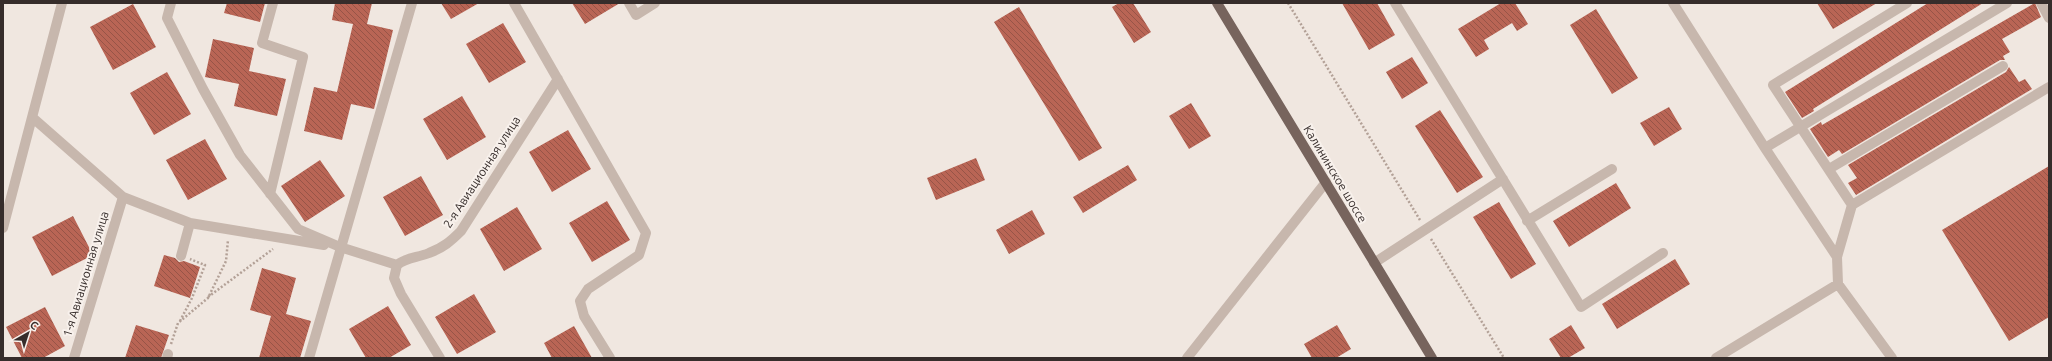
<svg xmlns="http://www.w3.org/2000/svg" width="2052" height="361" font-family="Ubuntu,sans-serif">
	<defs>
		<pattern id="building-back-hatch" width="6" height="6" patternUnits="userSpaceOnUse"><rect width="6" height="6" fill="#b96555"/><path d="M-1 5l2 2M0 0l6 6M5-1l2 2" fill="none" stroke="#975447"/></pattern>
	</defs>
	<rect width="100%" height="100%" fill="#f0e7e0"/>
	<path fill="url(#building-back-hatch)" d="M227,3H265L260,22L224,13Z
		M335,3H372L367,24L393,30L374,109L351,104L342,140L304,131L314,87L337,92L353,24L332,20Z
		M441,3H479L451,19Z
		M572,3H620L585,24Z
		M1119,3H1133L1151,32L1134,43L1112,7Z
		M1342,3H1377L1395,35L1369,50Z
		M1501,3H1515L1528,24L1517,31L1512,23L1484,40L1489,49L1476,57L1458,29Z
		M1817,3H1877L1833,29Z
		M1928,3H1983L1813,109L1814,111L1802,118L1785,92Z
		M2035,3L2041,17L2002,39L2010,52L2003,56L2005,60H2000L1842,154L1839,150L1828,157L1810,129L1821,122L1822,125Z
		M133,4L156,47L113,70L90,27Z
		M1019,7L1102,148L1079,161L994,22Z
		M1596,9L1638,78L1612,94L1570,25Z
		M503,23L526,62L489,83L466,44Z
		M213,39L254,48L249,71L286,79L277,116L234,106L239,84L205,77Z
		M1412,57L1428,83L1402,99L1386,72Z
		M2009,67L2019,82L2025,79L2032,89L1856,195L1848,183L1857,178L1848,165L2006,72Z
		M167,72L191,114L154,135L130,93Z
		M462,96L486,137L447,160L423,119Z
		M1191,103L1211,136L1189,149L1169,116Z
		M1669,107L1682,129L1654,146L1640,123Z
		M1440,110L1483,177L1457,193L1415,126Z
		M568,130L591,169L552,192L529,152Z
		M205,139L227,179L188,200L166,160Z
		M976,158L985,180L936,200L927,178Z
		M320,160L345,196L305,222L281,186Z
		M1128,165L1137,180L1083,213L1073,197Z
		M2049,166V317L2009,341L1942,230Z
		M421,176L443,215L405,236L383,197Z
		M1616,183L1631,208L1569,247L1553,221Z
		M607,201L630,240L592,262L569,223Z
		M1499,202L1536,264L1511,279L1473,217Z
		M517,207L542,249L504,271L480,229Z
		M1032,210L1045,234L1009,254L996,230Z
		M73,216L93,255L52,276L32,237Z
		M164,255L175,258L179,262L184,261L200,267L190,298L154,286Z
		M1675,259L1690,284L1617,329L1602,304Z
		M262,268L296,278L286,314L311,321L300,358H259L271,316L250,310Z
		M474,294L496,332L457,354L435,317Z
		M388,306L411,345L389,358H366L349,329Z
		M45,307L65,346L43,358H22L6,327Z
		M136,325L169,335L161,358H125Z
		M1337,325L1351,349L1336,358H1312L1304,344Z
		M1571,325L1585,348L1568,358H1561L1549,339Z
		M574,326L592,358H552L544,343Z"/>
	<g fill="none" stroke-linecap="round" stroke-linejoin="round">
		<path stroke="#b3a197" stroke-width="2.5" stroke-dasharray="2 2" stroke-linecap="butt" d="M1288,3L1420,220
			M1431,239L1504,358
			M208,297L273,249
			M180,321L192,298L205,265L190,259
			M171,344L178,323L208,298L226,261L228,240"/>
		<path stroke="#c7b7ad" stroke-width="10" d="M171,3L167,18L203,89L240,155L298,229L340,247L397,265
			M514,3L646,233L639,255L588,289L580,301L584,316L610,358
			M629,3L636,15L655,3
			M1395,3L1581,307L1663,253
			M1673,3L1765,148L1837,257L1838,284
			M2041,3L2049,18
			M33,118L123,197L190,223L324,245
			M1765,148L2007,3
			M1829,169L2003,66
			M270,194L303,57L262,43L273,3
			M1852,205L1773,85L1907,3
			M1527,221L1612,169
			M3,228L62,3
			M181,256L190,223
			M1837,257L1852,205L2049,87
			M1374,263L1503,179
			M74,358L123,197
			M167,358L168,354
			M309,358L412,3
			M440,358L401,294L394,278L397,265C407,257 417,258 429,253C443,248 451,241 461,231L558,79
			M1187,358L1326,182
			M1716,358L1838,284L1892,358"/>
		<path stroke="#77645d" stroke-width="10" d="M1217,3L1432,358"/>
	</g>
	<g text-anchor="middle" stroke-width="4" stroke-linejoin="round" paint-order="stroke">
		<g font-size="12" fill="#362d2b" stroke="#f8f1ec">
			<text transform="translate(482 172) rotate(-57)" y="4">2-я Авиационная улица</text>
			<text transform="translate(1335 174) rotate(59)" y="4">Калининское шоссе</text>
			<text transform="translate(86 274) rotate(-73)" y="4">1-я Авиационная улица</text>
		</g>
	</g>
	<rect width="2052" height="361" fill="none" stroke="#362d2b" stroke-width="8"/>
	<g transform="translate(28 333) rotate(39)" stroke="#f8f1ec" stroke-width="3" paint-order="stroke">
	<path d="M0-3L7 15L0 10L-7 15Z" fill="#362d2b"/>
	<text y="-6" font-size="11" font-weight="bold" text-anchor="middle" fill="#362d2b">С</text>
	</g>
</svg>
